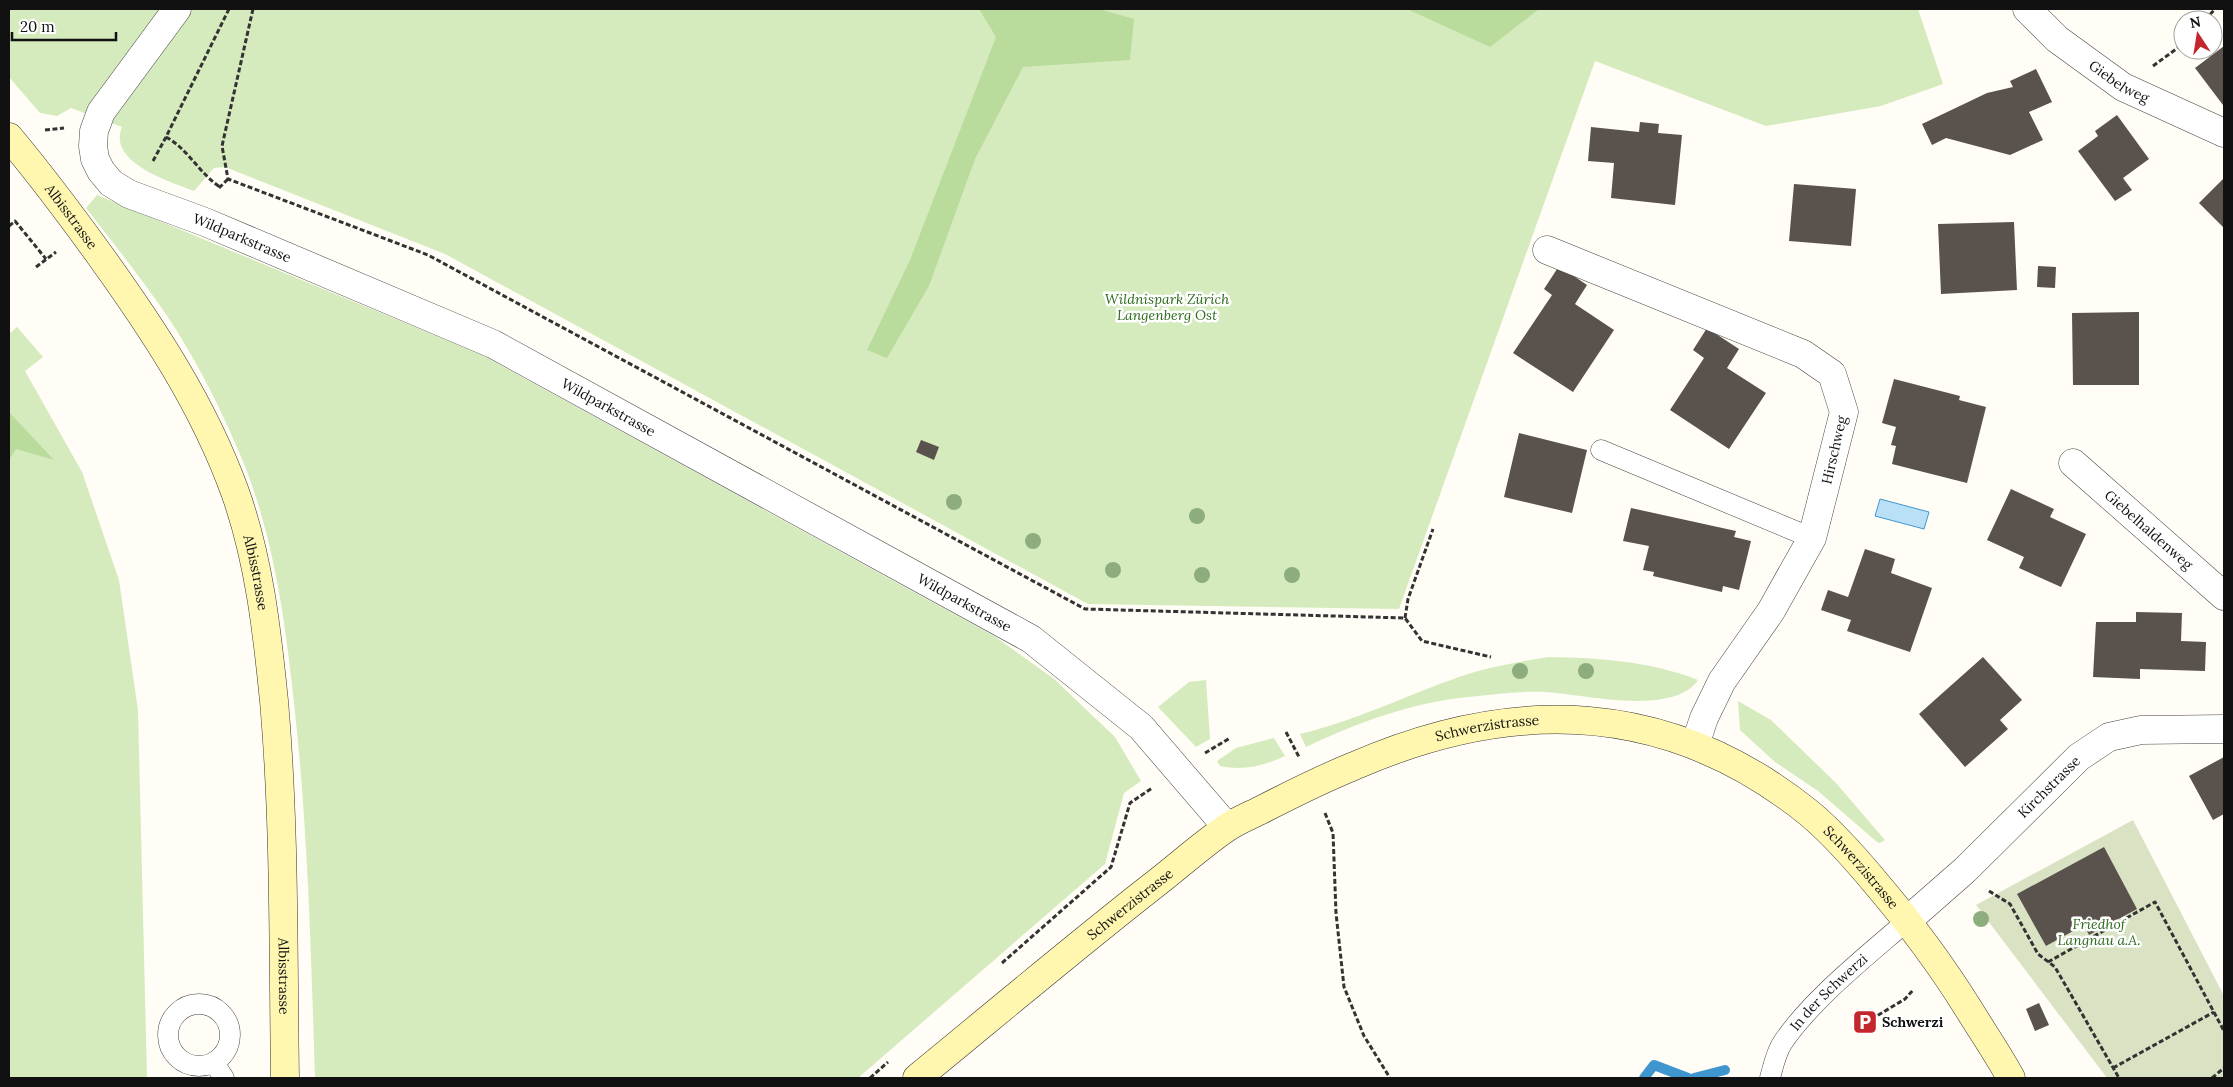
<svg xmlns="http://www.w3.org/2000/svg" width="2233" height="1087" font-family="Lora,serif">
	<rect width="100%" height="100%" fill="#fffdf5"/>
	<path fill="#d5ebbd" d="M9,9H1918L1943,84L1881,106L1766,126L1595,61L1399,609L1088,604L445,254L225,167L214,168L194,191C171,182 107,163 122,127L71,108L57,116L40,113L9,77Z
		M97,195L482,355L994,636L1053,678L1115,737L1141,781L1124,793L1105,864L858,1078H315C311,953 308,828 294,703C285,620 274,537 242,459C220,406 190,347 156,300C134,269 110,239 86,208Z
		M17,327L43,357L25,371L82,472L119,580L138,710L147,1078H9V334Z
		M1548,657C1600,658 1650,661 1698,680C1673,717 1582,694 1545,692C1520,691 1494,694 1469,697C1413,702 1356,723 1306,747L1300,734C1355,721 1405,696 1459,677C1488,667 1518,662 1548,657Z
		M1206,680L1210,739L1196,747L1158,707L1189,682Z
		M1738,701L1771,720L1836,783L1885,840L1880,843L1877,842L1818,791L1775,762L1740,730Z
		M1274,738L1285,756C1264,766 1242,771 1220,766L1217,761L1236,748Z"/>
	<path fill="#b9dc9c" d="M979,9H1099L1134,19L1130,60L1023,67L975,159L929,286L887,358L867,350L910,260L996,37Z
		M1407,9H1539L1490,47Z
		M9,412L54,460L16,449L9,460Z"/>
	<path fill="#d9e3c4" d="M2133,820L2224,996V1078H2107L1976,905Z"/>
	<path fill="#b9e0f7" stroke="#3f96cf" d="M1880,499L1929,512L1924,529L1875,516Z"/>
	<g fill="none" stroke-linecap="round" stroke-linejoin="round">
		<path stroke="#3f96cf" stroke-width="10" d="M1644,1078L1654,1065L1688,1078
			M1694,1078L1725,1070"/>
	</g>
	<path fill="#5a524d" d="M2224,46V104L2223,105L2195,68Z
		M2036,69L2052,102L2029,112L2043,140L2010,155L1946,138L1932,145L1922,124L1987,93L2013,87L2010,81Z
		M2117,115L2149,159L2123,178L2132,190L2115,201L2078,151L2098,136L2095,131Z
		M1640,122L1659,124L1658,133L1682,135L1675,205L1611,198L1614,163L1588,161L1591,127L1639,132Z
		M2224,178V228L2199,203Z
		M1794,184L1856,189L1851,246L1789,241Z
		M2014,222L2017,290L1941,294L1938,224Z
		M1559,266L1587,285L1575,304L1614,330L1573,392L1513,353L1552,295L1544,289Z
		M2038,266L2056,267L2055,288L2037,287Z
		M2139,312V385H2073L2072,313Z
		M1707,328L1739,349L1727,368L1766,393L1729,449L1670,410L1704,358L1693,350Z
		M1894,379L1960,396L1959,400L1986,407L1967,483L1892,464L1896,446L1891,445L1896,427L1882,423Z
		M1519,433L1587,450L1572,513L1504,497Z
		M921,440L939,447L934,460L916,452Z
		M2011,489L2054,509L2050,517L2086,534L2061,587L2019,568L2024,557L1987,540Z
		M1631,508L1736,531L1734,537L1751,541L1739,590L1723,586L1722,592L1653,576L1654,572L1643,570L1649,546L1623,541Z
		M1865,549L1895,559L1891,573L1932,588L1910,652L1847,631L1851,620L1821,610L1828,590L1848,597Z
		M2136,612L2182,613L2181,641L2206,642L2205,671L2140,669V679L2093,677L2096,622H2136Z
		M1983,657L2022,700L2000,720L2008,729L1965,767L1919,714Z
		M2224,757V814L2213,820L2189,776Z
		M2104,847L2137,909L2089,935L2084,925L2046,946L2017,894Z
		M2039,1003L2049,1025L2035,1031L2026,1009Z"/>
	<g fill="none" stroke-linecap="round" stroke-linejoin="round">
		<defs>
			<g id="lane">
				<path d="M1601,450L1812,538"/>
				<circle cx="199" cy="1035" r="31"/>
				<path d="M214,1063L224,1078"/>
				<path id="s1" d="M1770,1078C1773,1067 1776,1052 1783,1042C1813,998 1868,955 1908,920"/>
			</g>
			<g id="street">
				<path id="s2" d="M177,9L101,112L94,131L93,146L95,159L101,171L111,183L129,194L205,222L493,344L1031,639L1141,727L1227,827"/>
				<path id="s3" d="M2027,9L2057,39L2123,87L2224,133"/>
				<path d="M1547,250L1803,354L1832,374L1844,412L1812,538L1771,611L1722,681L1704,718L1695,745"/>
				<path id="s4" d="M2073,463L2224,596"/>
				<path id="s5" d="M1908,920L1965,870L2079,757L2109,737L2141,730L2224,729"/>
			</g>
			<g id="secondary">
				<path id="s6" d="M9,137C40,174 70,214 99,254C153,329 203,404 235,492C259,559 267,631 274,701C285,827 283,953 285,1078"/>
				<path id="s7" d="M917,1078C994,1015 1071,950 1150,888C1175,869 1199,847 1225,829C1236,821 1249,816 1261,810C1292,794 1322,779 1354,766C1514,696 1669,700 1809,813C1833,833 1855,858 1875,882C1909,922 1940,963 1968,1008C1982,1031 1998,1054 2011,1078"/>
			</g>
		</defs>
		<use href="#lane" stroke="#444" stroke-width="21"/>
		<use href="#street" stroke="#444" stroke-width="29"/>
		<use href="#secondary" stroke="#333" stroke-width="29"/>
		<path stroke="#333" stroke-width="3" stroke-dasharray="5 2.5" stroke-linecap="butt" d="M253,9L222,146L228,179L428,255L1085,609L1405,618L1422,641L1491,657
			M2205,20L2215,9
			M2153,66L2183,44
			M45,130L64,128
			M166,137C188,149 199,173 220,187
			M153,161L166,137L229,9
			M219,188L228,179
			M9,226L15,221L46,259
			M36,267L56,252
			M1405,618L1408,599L1433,529
			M1286,732L1299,757
			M1205,753L1230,738
			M1325,813L1333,833L1336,913L1344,987L1364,1036L1390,1078
			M1989,891L2010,904L2038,954L2055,967L2119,1078
			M2048,962L2155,902L2224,1031
			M1002,963L1111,867L1130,803L1152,788
			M1865,1023L1905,999L1913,990
			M2113,1068L2214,1012
			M870,1078L888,1062
			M2212,1078L2224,1068"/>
		<use href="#lane" stroke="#fff" stroke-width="20"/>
		<use href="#street" stroke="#fff" stroke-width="28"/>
		<use href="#secondary" stroke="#fff6b0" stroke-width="28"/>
	</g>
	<g fill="#8dad7f">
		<circle cx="954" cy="502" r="8"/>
		<circle cx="1197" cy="516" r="8"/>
		<circle cx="1033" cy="541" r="8"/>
		<circle cx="1113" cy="570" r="8"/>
		<circle cx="1202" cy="575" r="8"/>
		<circle cx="1292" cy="575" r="8"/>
		<circle cx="1520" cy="671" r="8"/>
		<circle cx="1586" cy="671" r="8"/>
		<circle cx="1981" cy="919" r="8"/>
	</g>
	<defs>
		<symbol id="parking-square" viewBox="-11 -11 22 22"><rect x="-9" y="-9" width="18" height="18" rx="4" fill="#c4262e" stroke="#fff"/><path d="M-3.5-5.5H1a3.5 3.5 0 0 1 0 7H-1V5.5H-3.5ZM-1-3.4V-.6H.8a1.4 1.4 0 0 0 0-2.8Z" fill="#fff"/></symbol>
	</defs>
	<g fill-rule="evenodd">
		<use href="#parking-square" x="1851" y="1008" width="28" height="28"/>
	</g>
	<g text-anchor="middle" stroke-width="5" stroke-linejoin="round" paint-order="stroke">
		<g font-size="14" fill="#111" stroke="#fff">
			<text dy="5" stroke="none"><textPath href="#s3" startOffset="118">Giebelweg</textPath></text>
			<text dy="5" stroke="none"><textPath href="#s6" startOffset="101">Albisstrasse</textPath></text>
			<text dy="5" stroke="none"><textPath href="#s2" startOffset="348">Wildparkstrasse</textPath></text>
			<text dy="5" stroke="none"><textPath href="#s2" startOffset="752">Wildparkstrasse</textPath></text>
			<text transform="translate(1834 450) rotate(-77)" y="5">Hirschweg</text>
			<text dy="5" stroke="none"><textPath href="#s4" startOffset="101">Giebelhaldenweg</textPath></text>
			<text dy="5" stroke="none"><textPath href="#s6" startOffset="506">Albisstrasse</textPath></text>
			<text dy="5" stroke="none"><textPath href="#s2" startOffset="1158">Wildparkstrasse</textPath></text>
			<text dy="5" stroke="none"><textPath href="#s7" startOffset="679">Schwerzistrasse</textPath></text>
			<text dy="5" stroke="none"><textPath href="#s5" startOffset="194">Kirchstrasse</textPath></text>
			<text dy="5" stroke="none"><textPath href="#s7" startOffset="1099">Schwerzistrasse</textPath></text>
			<text dy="5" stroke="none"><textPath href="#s7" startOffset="275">Schwerzistrasse</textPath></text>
			<text dy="5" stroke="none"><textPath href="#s6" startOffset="911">Albisstrasse</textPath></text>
			<text dy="5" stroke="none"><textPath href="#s1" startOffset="106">In der Schwerzi</textPath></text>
		</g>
		<g font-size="14" font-style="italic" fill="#2f6b1f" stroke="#fff">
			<text x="1167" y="304">Wildnispark Zürich<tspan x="1167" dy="16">Langenberg Ost</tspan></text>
			<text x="2099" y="929">Friedhof<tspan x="2099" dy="16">Langnau a.A.</tspan></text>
		</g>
		<g font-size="14" font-weight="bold" fill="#111" stroke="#fff" text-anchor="start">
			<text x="1882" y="1027">Schwerzi</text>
		</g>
	</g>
	<rect width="2233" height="1087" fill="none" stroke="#111111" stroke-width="20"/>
	<g transform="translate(2198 35) rotate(348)"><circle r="24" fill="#ffffff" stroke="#a0a0a0"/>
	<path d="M0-4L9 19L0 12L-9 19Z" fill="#c4262e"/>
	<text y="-8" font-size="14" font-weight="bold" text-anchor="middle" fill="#111111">N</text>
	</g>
	<path d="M12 32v8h104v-8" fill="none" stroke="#111111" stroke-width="2.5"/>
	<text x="20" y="32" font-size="15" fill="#111111" stroke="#ffffff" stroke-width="4" paint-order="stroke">20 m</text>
</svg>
